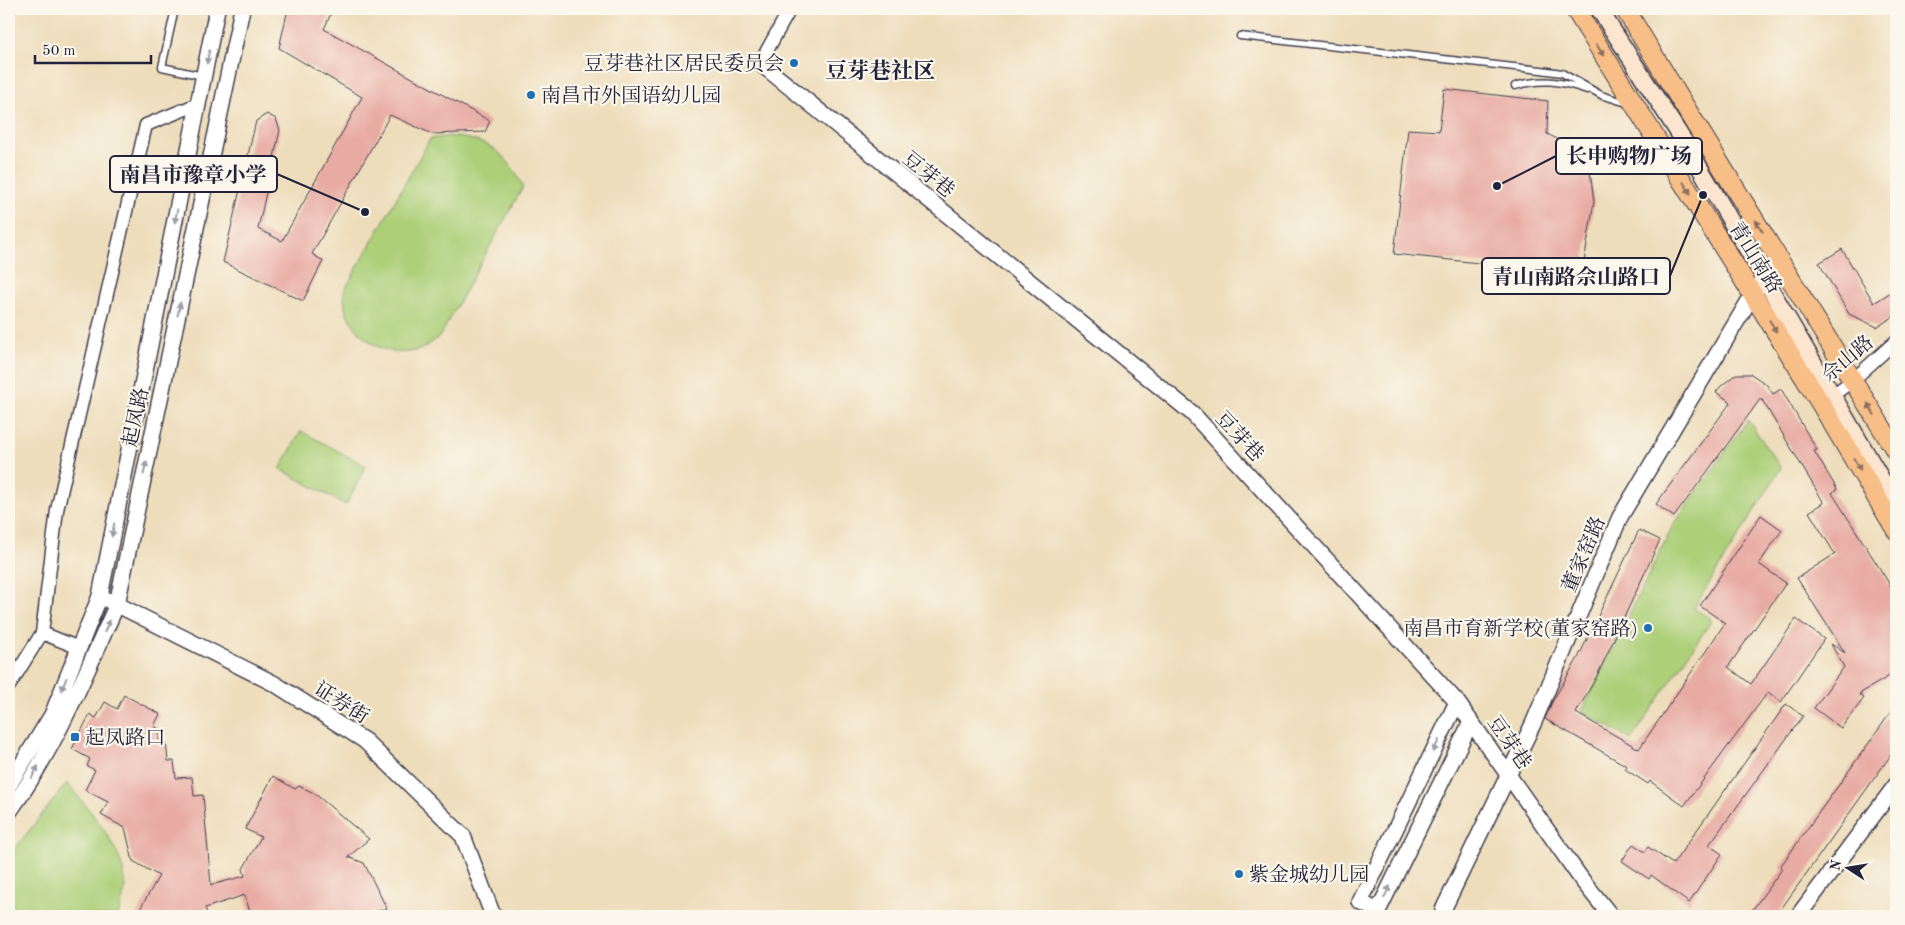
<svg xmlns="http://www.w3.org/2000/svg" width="1905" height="925" font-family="'Old Standard TT','Noto Serif SC',serif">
	<rect width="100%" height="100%" fill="#fbf7ec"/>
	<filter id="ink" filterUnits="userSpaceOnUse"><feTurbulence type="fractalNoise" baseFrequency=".02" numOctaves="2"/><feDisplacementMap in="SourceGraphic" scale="10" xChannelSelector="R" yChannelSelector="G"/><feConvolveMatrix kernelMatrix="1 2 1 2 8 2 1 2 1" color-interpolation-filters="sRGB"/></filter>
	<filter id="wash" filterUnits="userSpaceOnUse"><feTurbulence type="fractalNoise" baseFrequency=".0096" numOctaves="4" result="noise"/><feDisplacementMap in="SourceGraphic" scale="20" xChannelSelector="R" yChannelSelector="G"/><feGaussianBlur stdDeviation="1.12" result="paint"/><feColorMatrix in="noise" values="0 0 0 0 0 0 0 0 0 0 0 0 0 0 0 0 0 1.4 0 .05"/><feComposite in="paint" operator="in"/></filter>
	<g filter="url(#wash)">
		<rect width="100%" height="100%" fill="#edb"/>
		<path fill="#accf78" stroke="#67785a" d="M449,136C489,140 505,150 523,187L440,336C434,341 428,346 421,349C390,361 357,340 346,311C344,305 344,297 344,291L430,139Z
			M1748,420L1781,468L1694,608L1712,620L1631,740L1582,711L1672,527Z
			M301,431L366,466L346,505L280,469Z
			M67,783C90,812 121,843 125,882C126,892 120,906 118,916H9V856Z"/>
		<g id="blocks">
			<path fill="#e8aba3" d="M288,9H333L324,29L490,121L485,132L432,134L390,115L312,254L323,261L303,301L223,262L256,121L267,114L276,119L280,130L258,229L282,241L362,97L279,48Z
				M1444,89L1548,101L1547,134L1576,148L1590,171L1594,202L1582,274L1394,254L1408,129L1439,131Z
				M1842,249L1874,303L1896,289V315L1877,327L1849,314L1819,263Z
				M1736,374H1751L1766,384L1773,394L1781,389L1817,450L1814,451L1837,489L1832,493L1887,580L1896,598V672L1859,694L1864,698L1841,728L1814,708L1844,667L1831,644L1845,653L1797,578L1835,554L1809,512L1824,503L1761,398L1674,517L1656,504L1731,402L1716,392L1721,386Z
				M1761,515L1782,530L1759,564L1786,583L1728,667L1751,684L1796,619L1824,639L1781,702L1768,692L1684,806L1650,781L1648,784L1625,769L1627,766L1545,719L1552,702L1578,658L1639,530L1660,540L1596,678L1576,713L1639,749L1725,623L1700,606Z
				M124,695L160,714L154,726L159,729V740L166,742L168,761H174L176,778L192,777L194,796L203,795L211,885L245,876L243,869L261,837L245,829L273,776L295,789L299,786L314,793L369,839L348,857L364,863L387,909L371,912L365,916H251L245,895L205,908L208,916H136L159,876L133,861L125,828L101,815L108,802L85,790L95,770L87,766L90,759L72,749L90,714L96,718L105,702L117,709Z
				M1786,704L1803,716L1709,845L1722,854L1689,903L1651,875L1649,879L1622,861L1633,844L1645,852L1648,847L1673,864Z
				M1896,705V748L1776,916H1748L1782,869L1780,867Z"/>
		</g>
	</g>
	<g filter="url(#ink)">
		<use href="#blocks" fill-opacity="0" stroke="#413e4e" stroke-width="1"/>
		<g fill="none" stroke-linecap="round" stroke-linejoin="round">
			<defs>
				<path id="service" d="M175,9L162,67L203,76
					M1240,36L1541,70L1562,73L1603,96
					M1515,86C1542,78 1560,81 1587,90
					M1601,95L1630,104
					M1439,916L1443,910L1453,916"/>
				<path id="minor" d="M760,63L790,9
					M1825,401L1853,380L1896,341
					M42,633L79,648
					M9,686L42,633L57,510L146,125L198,104"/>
				<path id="tertiary" d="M760,63L1192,413L1457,702L1582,880L1611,916
					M108,600L275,684L365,741L463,836L493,916
					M1457,702L1360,902L1378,911L1471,722
					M9,785L52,715L100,596L217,9
					M9,812C55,749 85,675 117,604L242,9
					M1443,910L1533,724L1620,517L1753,294L1779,258
					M1798,916L1896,785"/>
				<path id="secondary" d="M1599,9L1687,146L1896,504"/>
				<path id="primary" d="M1575,9L1821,404L1896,530
					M1625,9L1896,451"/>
			</defs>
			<use href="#service" stroke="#413e4e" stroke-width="9"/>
			<use href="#minor" stroke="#413e4e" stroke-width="15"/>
			<use href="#tertiary" stroke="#413e4e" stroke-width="18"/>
			<use href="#secondary" stroke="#413e4e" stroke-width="19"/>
			<use href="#primary" stroke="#413e4e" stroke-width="21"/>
			<use href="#service" stroke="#fff" stroke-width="6"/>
			<use href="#minor" stroke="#fff" stroke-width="12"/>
			<use href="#tertiary" stroke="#fff" stroke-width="15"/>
			<use href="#secondary" stroke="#fce5cf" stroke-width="16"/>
			<use href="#primary" stroke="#f7be87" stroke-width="19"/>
		</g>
		<defs><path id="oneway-solid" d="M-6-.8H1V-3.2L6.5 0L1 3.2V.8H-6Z" transform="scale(1.25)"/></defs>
		<g fill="#8c7061">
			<use href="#oneway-solid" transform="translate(1600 50) rotate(58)"/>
			<use href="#oneway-solid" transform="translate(1687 188) rotate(58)"/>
			<use href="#oneway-solid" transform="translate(1759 226) rotate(-122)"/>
			<use href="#oneway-solid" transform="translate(1773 326) rotate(58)"/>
			<use href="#oneway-solid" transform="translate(1871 409) rotate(-121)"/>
			<use href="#oneway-solid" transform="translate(1857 464) rotate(59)"/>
		</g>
		<g fill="#9c9ca7">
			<use href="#oneway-solid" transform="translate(208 57) rotate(101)"/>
			<use href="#oneway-solid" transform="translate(176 216) rotate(101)"/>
			<use href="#oneway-solid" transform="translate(179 309) rotate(-78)"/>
			<use href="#oneway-solid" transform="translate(145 468) rotate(-78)"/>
			<use href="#oneway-solid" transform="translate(113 530) rotate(101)"/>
			<use href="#oneway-solid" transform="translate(107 626) rotate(-66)"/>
			<use href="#oneway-solid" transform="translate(64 684) rotate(112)"/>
			<use href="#oneway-solid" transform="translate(1436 746) rotate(116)"/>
			<use href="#oneway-solid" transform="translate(35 772) rotate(-62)"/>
			<use href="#oneway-solid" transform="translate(1387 892) rotate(-64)"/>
		</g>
	</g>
	<g fill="#1f6fb2" stroke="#fbf7ec" stroke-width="2">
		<circle cx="794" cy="63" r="5"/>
		<circle cx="531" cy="95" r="5"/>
		<circle cx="1648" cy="628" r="5"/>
		<rect x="70" y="732" width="10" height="10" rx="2.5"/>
		<circle cx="1239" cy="874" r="5"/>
	</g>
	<g text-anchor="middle" stroke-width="4.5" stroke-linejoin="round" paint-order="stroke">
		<g font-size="20" fill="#22223b" stroke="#fbf7ec" text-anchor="start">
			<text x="784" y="70" text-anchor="end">豆芽巷社区居民委员会</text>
			<text x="541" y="102">南昌市外国语幼儿园</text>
			<text x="1638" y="635" text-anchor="end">南昌市育新学校(董家窑路)</text>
			<text x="85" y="744">起凤路口</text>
			<text x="1249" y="881">紫金城幼儿园</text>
		</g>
		<g font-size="20" fill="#22223b" stroke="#fbf7ec">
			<text transform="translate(929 174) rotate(39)" y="7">豆芽巷</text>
			<text transform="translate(1756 257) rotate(58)" y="7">青山南路</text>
			<text transform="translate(1847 358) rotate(-40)" y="7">佘山路</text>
			<text transform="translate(135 417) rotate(-78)" y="7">起凤路</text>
			<text transform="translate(1240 436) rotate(47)" y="7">豆芽巷</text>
			<text transform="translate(1583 554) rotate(-67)" y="7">董家窑路</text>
			<text transform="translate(342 702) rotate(32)" y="7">证券街</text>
			<text transform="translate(1510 742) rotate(55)" y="7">豆芽巷</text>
		</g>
		<g font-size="22" font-weight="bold" fill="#22223b" stroke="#fbf7ec">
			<text x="880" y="78">豆芽巷社区</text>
		</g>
	</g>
	<path fill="none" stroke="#22223b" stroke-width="2" d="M1497 186L1556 156M365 212L277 174M1703 195L1670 276"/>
	<g fill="#22223b" stroke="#fbf7ec" stroke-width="2">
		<circle cx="1497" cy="186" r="5"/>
		<circle cx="365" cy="212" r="5"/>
		<circle cx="1703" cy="195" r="5"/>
	</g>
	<g fill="#fbf7ec" stroke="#22223b" stroke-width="2">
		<rect x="1556" y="138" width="146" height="36" rx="5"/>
		<rect x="110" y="156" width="167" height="36" rx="5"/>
		<rect x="1482" y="258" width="188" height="36" rx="5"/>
	</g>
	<g font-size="21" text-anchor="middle" font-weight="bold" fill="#22223b">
		<text x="1629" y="163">长申购物广场</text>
		<text x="193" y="182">南昌市豫章小学</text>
		<text x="1576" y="284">青山南路佘山路口</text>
	</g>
	<rect width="1905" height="925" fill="none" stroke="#fbf7ec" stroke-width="30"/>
	<g transform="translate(1848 868) rotate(282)" stroke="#fbf7ec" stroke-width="4" paint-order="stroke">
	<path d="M0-4L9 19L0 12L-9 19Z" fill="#22223b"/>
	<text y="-8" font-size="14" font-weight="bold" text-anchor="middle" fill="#22223b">N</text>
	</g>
	<path d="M35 55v8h116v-8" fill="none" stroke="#22223b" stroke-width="2.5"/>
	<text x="42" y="55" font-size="15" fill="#22223b" stroke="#fbf7ec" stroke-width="4" paint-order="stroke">50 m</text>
</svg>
